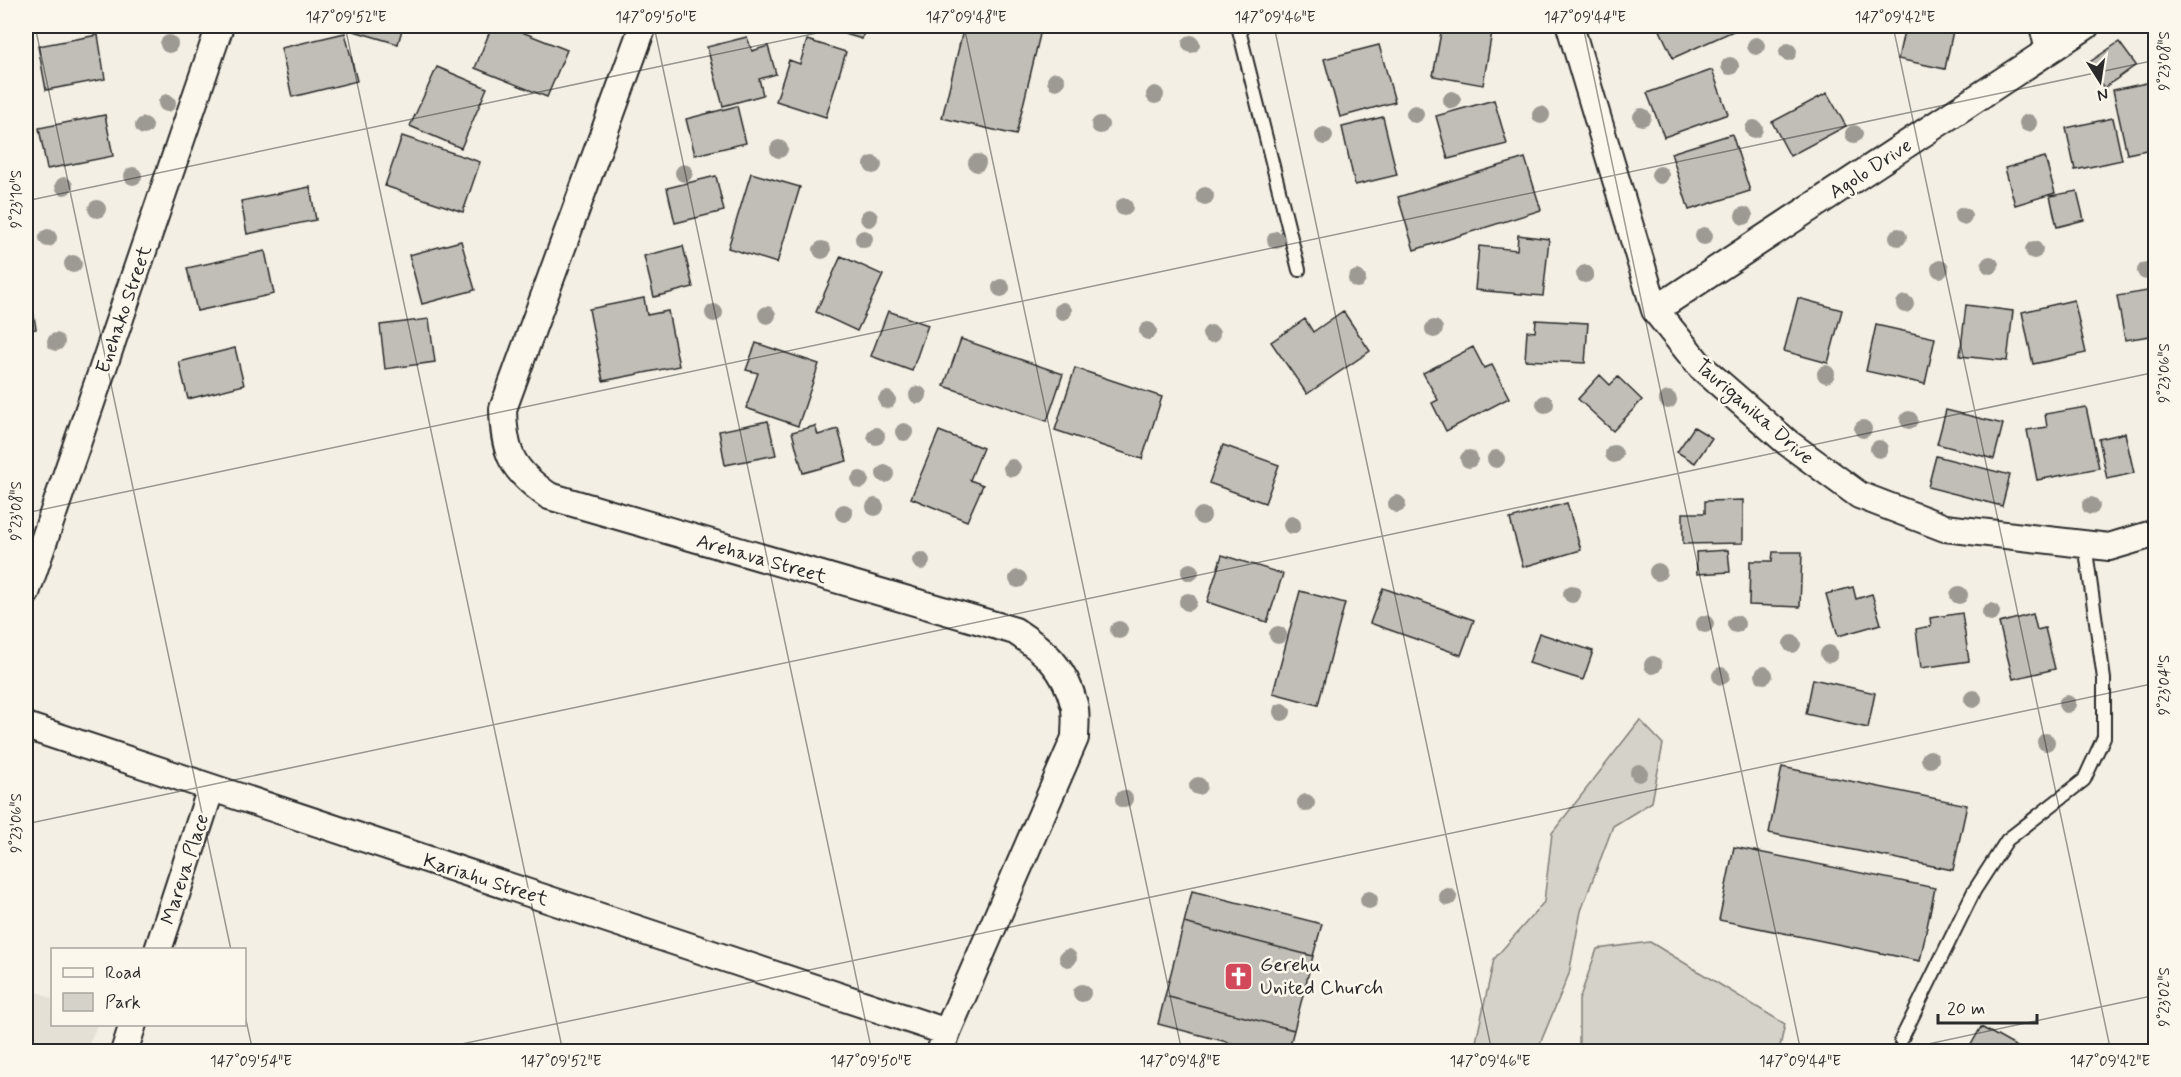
<svg xmlns="http://www.w3.org/2000/svg" width="2181" height="1077" font-family="Mynerve,sans-serif">
	<rect width="100%" height="100%" fill="#f3efe4"/>
	<filter id="ink" filterUnits="userSpaceOnUse"><feTurbulence type="fractalNoise" baseFrequency=".0167" numOctaves="2"/><feDisplacementMap in="SourceGraphic" scale="12" xChannelSelector="R" yChannelSelector="G"/><feConvolveMatrix kernelMatrix="1 2 1 2 8 2 1 2 1" color-interpolation-filters="sRGB"/></filter>
	<g filter="url(#ink)">
		<path fill="#e4e0d6" d="M26,986L52,999V1024L97,1025L86,1051H26Z"/>
		<path fill="#d5d2c9" stroke="#807e7a" stroke-width="1.5" d="M1640,720L1663,744L1652,802L1613,826L1581,911L1569,974L1537,1051H1474L1494,959L1544,902L1552,833Z
			M1650,942L1785,1024L1779,1051H1579V1000L1597,949Z"/>
		<path fill="#c0beb6" stroke="#2b2b2b" stroke-width="1.5" d="M337,26H403L398,44Z
			M492,26H507L567,50L547,97L475,68Z
			M826,26H866L862,39L825,28Z
			M964,26H1042L1016,135L942,118Z
			M1457,26H1493L1483,85L1433,76L1442,27L1456,30Z
			M1658,26H1738L1740,28L1673,58Z
			M1905,26H1954L1945,69L1898,59Z
			M345,33L357,81L292,97L281,48Z
			M98,35L105,79L46,90L38,46Z
			M747,37L752,51L768,46L776,74L759,79L763,95L723,106L707,47Z
			M807,40L846,52L826,117L776,101L789,60L800,64Z
			M2119,42L2136,65L2104,88L2087,64Z
			M1379,45L1395,102L1340,117L1324,59Z
			M437,67L487,88L461,148L410,126Z
			M1712,70L1728,114L1664,137L1647,93Z
			M2156,81V148L2127,154L2113,90Z
			M1827,93L1846,126L1790,156L1772,122Z
			M1494,100L1507,144L1448,159L1436,116Z
			M737,106L746,143L695,155L686,119Z
			M105,115L113,156L47,169L39,128Z
			M1383,117L1397,175L1355,185L1342,127Z
			M2113,118L2122,160L2075,170L2066,128Z
			M1732,134L1750,191L1689,210L1671,153Z
			M402,136L480,162L463,212L385,186Z
			M2045,157L2055,193L2015,205L2005,168Z
			M1525,158L1541,210L1414,250L1398,197Z
			M751,173L800,187L777,263L728,248Z
			M716,176L724,211L675,223L667,188Z
			M310,187L316,220L247,234L241,201Z
			M2077,191L2084,220L2057,227L2050,196Z
			M1518,235L1549,239L1543,296L1475,290L1479,246L1517,250Z
			M461,241L475,290L422,304L409,255Z
			M683,246L693,287L654,297L644,256Z
			M265,251L274,294L197,311L187,268Z
			M841,256L883,275L857,331L816,312Z
			M28,278L36,329L26,331V279Z
			M2153,290L2156,308V335L2125,340L2117,296Z
			M644,298L647,315L668,311L679,366L603,381L589,309Z
			M1798,298L1842,310L1828,363L1784,351Z
			M2074,300L2086,353L2033,364L2022,312Z
			M1966,305L2013,311L2007,361L1960,356Z
			M888,311L928,325L912,371L871,356Z
			M1343,311L1370,351L1307,394L1271,342L1305,319L1313,332Z
			M429,319L435,362L385,369L380,325Z
			M1536,320L1588,323L1585,363L1525,360L1527,331L1535,332Z
			M1876,325L1935,338L1925,384L1866,371Z
			M961,339L1063,374L1047,421L944,386Z
			M756,343L819,364L798,426L746,408L758,373L746,370Z
			M1473,347L1484,368L1492,365L1509,398L1446,431L1432,403L1438,400L1423,373Z
			M235,348L244,385L188,399L179,362Z
			M1075,368L1162,397L1142,459L1055,430Z
			M1600,375L1610,385L1618,377L1642,400L1613,431L1578,399Z
			M2086,407L2099,468L2037,480L2027,430L2047,427L2045,414Z
			M1946,410L2003,424L1994,459L1937,444Z
			M768,421L776,455L725,465L719,431Z
			M815,426L818,435L838,429L847,461L803,473L792,432Z
			M1694,427L1712,438L1695,463L1677,452Z
			M939,431L983,448L970,480L983,485L967,521L911,498Z
			M2125,433L2134,473L2107,479L2099,439Z
			M1223,445L1279,465L1265,503L1209,483Z
			M1936,456L2010,475L2002,506L1928,487Z
			M1743,500V543L1683,544V513H1705V501Z
			M1567,503L1581,550L1523,567L1510,519Z
			M1728,550L1730,572L1697,574L1696,552Z
			M1773,552H1802L1800,607L1749,605L1750,561H1772Z
			M1222,555L1283,574L1267,622L1207,602Z
			M1853,587L1856,599L1872,594L1881,624L1838,636L1826,594Z
			M1383,588L1474,620L1461,655L1370,623Z
			M1300,591L1345,603L1318,705L1273,693Z
			M1962,613L1969,661L1921,668L1916,629L1931,626L1930,618Z
			M2033,614L2037,630L2045,628L2055,669L2013,679L1999,623Z
			M1539,633L1593,651L1583,680L1529,663Z
			M1813,679L1875,693L1868,728L1806,714Z
			M1782,767L1967,805L1953,870L1769,833Z
			M1734,847L1935,888L1920,961L1719,920Z
			M1192,891L1322,924L1313,956L1184,923Z
			M1184,923L1313,956L1294,1030L1165,996Z
			M1165,996L1294,1030L1288,1052H1265L1158,1024Z
			M1981,1027L2026,1052H1967Z"/>
		<g fill="none" stroke-linecap="round" stroke-linejoin="round">
			<defs>
				<path id="service" d="M1238,26L1299,270
					M1901,1040L1974,891L2007,840L2084,780L2104,737V679L2085,544"/>
				<path id="minor" d="M643,26L503,409C504,454 512,470 549,496L1015,631C1045,651 1065,668 1074,704C1077,714 1075,727 1075,738L947,1032L940,1052
					M1570,26L1655,310L1701,367L1788,443L1859,495L1945,528L2109,547L2156,533
					M2043,26L2049,50
					M1655,310L2086,26
					M26,593L220,26
					M26,726L947,1032
					M158,950L211,788
					M124,1052L133,1024"/>
			</defs>
			<use href="#service" stroke="#2b2b2b" stroke-width="16"/>
			<use href="#minor" stroke="#2b2b2b" stroke-width="30"/>
			<use href="#service" stroke="#fbf7ec" stroke-width="12"/>
			<use href="#minor" stroke="#fbf7ec" stroke-width="26"/>
		</g>
		<g fill="#9d9a94">
			<circle cx="169" cy="44" r="9"/>
			<circle cx="1191" cy="44" r="9"/>
			<circle cx="1756" cy="46" r="9"/>
			<circle cx="1788" cy="52" r="9"/>
			<circle cx="1730" cy="66" r="9"/>
			<circle cx="1056" cy="81" r="9"/>
			<circle cx="1155" cy="95" r="9"/>
			<circle cx="1452" cy="100" r="9"/>
			<circle cx="167" cy="103" r="9"/>
			<circle cx="1415" cy="114" r="9"/>
			<circle cx="1541" cy="115" r="9"/>
			<circle cx="1642" cy="117" r="9"/>
			<circle cx="2028" cy="123" r="9"/>
			<circle cx="1100" cy="125" r="9"/>
			<circle cx="144" cy="126" r="9"/>
			<circle cx="1754" cy="129" r="9"/>
			<circle cx="1854" cy="134" r="9"/>
			<circle cx="1324" cy="136" r="9"/>
			<circle cx="779" cy="149" r="9"/>
			<circle cx="977" cy="163" r="9"/>
			<circle cx="873" cy="165" r="9"/>
			<circle cx="684" cy="173" r="9"/>
			<circle cx="1660" cy="175" r="9"/>
			<circle cx="133" cy="176" r="9"/>
			<circle cx="64" cy="186" r="9"/>
			<circle cx="1205" cy="196" r="9"/>
			<circle cx="1124" cy="207" r="9"/>
			<circle cx="97" cy="209" r="9"/>
			<circle cx="1744" cy="216" r="9"/>
			<circle cx="1963" cy="216" r="9"/>
			<circle cx="869" cy="218" r="9"/>
			<circle cx="1704" cy="236" r="9"/>
			<circle cx="1898" cy="237" r="9"/>
			<circle cx="48" cy="238" r="9"/>
			<circle cx="864" cy="239" r="9"/>
			<circle cx="1276" cy="240" r="9"/>
			<circle cx="822" cy="250" r="9"/>
			<circle cx="2034" cy="250" r="9"/>
			<circle cx="73" cy="264" r="9"/>
			<circle cx="1990" cy="265" r="9"/>
			<circle cx="1940" cy="269" r="9"/>
			<circle cx="2146" cy="271" r="9"/>
			<circle cx="1585" cy="274" r="9"/>
			<circle cx="1357" cy="279" r="9"/>
			<circle cx="1001" cy="288" r="9"/>
			<circle cx="1905" cy="304" r="9"/>
			<circle cx="1063" cy="311" r="9"/>
			<circle cx="714" cy="313" r="9"/>
			<circle cx="767" cy="315" r="9"/>
			<circle cx="1434" cy="329" r="9"/>
			<circle cx="1148" cy="331" r="9"/>
			<circle cx="1211" cy="334" r="9"/>
			<circle cx="56" cy="342" r="9"/>
			<circle cx="1826" cy="374" r="9"/>
			<circle cx="918" cy="395" r="9"/>
			<circle cx="887" cy="400" r="9"/>
			<circle cx="1668" cy="400" r="9"/>
			<circle cx="1545" cy="404" r="9"/>
			<circle cx="1909" cy="420" r="9"/>
			<circle cx="1863" cy="429" r="9"/>
			<circle cx="904" cy="432" r="9"/>
			<circle cx="876" cy="436" r="9"/>
			<circle cx="1879" cy="449" r="9"/>
			<circle cx="1614" cy="454" r="9"/>
			<circle cx="1469" cy="459" r="9"/>
			<circle cx="1496" cy="459" r="9"/>
			<circle cx="1012" cy="468" r="9"/>
			<circle cx="885" cy="474" r="9"/>
			<circle cx="860" cy="480" r="9"/>
			<circle cx="1397" cy="504" r="9"/>
			<circle cx="2091" cy="506" r="9"/>
			<circle cx="875" cy="507" r="9"/>
			<circle cx="844" cy="513" r="9"/>
			<circle cx="1202" cy="516" r="9"/>
			<circle cx="1292" cy="525" r="9"/>
			<circle cx="921" cy="561" r="9"/>
			<circle cx="1190" cy="572" r="9"/>
			<circle cx="1658" cy="572" r="9"/>
			<circle cx="1018" cy="579" r="9"/>
			<circle cx="1572" cy="594" r="9"/>
			<circle cx="1959" cy="595" r="9"/>
			<circle cx="1188" cy="602" r="9"/>
			<circle cx="1991" cy="612" r="9"/>
			<circle cx="1705" cy="624" r="9"/>
			<circle cx="1736" cy="624" r="9"/>
			<circle cx="1119" cy="630" r="9"/>
			<circle cx="1278" cy="635" r="9"/>
			<circle cx="1792" cy="644" r="9"/>
			<circle cx="1829" cy="654" r="9"/>
			<circle cx="1653" cy="665" r="9"/>
			<circle cx="1764" cy="675" r="9"/>
			<circle cx="1721" cy="676" r="9"/>
			<circle cx="1973" cy="699" r="9"/>
			<circle cx="2067" cy="704" r="9"/>
			<circle cx="1282" cy="712" r="9"/>
			<circle cx="2046" cy="742" r="9"/>
			<circle cx="1930" cy="759" r="9"/>
			<circle cx="1639" cy="773" r="9"/>
			<circle cx="1198" cy="786" r="9"/>
			<circle cx="1124" cy="799" r="9"/>
			<circle cx="1306" cy="803" r="9"/>
			<circle cx="1448" cy="897" r="9"/>
			<circle cx="1369" cy="900" r="9"/>
			<circle cx="1068" cy="958" r="9"/>
			<circle cx="1082" cy="993" r="9"/>
		</g>
	</g>
	<path fill="none" stroke="#2b2b2b" stroke-width="1.5" stroke-opacity="0.45" d="M35,26L231,950M345,26L563,1052M654,26L872,1052M964,26L1182,1052M1274,26L1492,1052M1583,26L1801,1052M1893,26L2111,1052M26,201L850,26M26,513L2156,60M26,824L2156,372M244,1011L253,1052M424,1052L2156,683M1891,1052L2156,995"/>
	<defs>
		<symbol id="church-square" viewBox="-11 -11 22 22"><rect x="-9" y="-9" width="18" height="18" rx="4" fill="#d1495b" stroke="#fbf7ec"/><path d="M-1.2-6h2.4v3.5h3.3v2.4h-3.3V6h-2.4V-.1h-3.3v-2.4h3.3Z" fill="#fff"/></symbol>
	</defs>
	<g fill-rule="evenodd">
		<use href="#church-square" x="1222" y="960" width="33" height="33"/>
	</g>
	<g text-anchor="middle" stroke-width="5" stroke-linejoin="round" paint-order="stroke">
		<g font-size="20" fill="#2b2b2b" stroke="#fbf7ec">
			<text transform="translate(1870 168) rotate(-33)" y="7">Agolo Drive</text>
			<text transform="translate(123 309) rotate(-71)" y="7">Enehako Street</text>
			<text transform="translate(1755 411) rotate(41)" y="7">Tauriganika Drive</text>
			<text transform="translate(762 558) rotate(16)" y="7">Arehava Street</text>
			<text transform="translate(184 869) rotate(-72)" y="7">Mareva Place</text>
			<text transform="translate(486 879) rotate(18)" y="7">Kariahu Street</text>
		</g>
		<g font-size="20" fill="#2b2b2b" stroke="#fbf7ec" text-anchor="start">
			<text x="1260" y="971">Gerehu<tspan x="1260" dy="23">United Church</tspan></text>
		</g>
	</g>
	<rect width="2181" height="1077" fill="none" stroke="#fbf7ec" stroke-width="66"/>
	<rect x="51" y="948" width="195" height="78" fill="#fbf7ec" stroke="#a8a59f" stroke-width="1.5"/>
	<rect x="63" y="968" width="30" height="9" fill="#fbf7ec" stroke="#a8a59f" stroke-width="1.5"/>
	<text x="105" y="978" font-size="18" fill="#2b2b2b">Road</text>
	<rect x="63" y="993" width="30" height="18" fill="#d5d2c9" stroke="#a8a59f" stroke-width="1.5"/>
	<text x="105" y="1008" font-size="18" fill="#2b2b2b">Park</text>
	<g transform="translate(2100 81) rotate(168)" stroke="#fbf7ec" stroke-width="4.5" paint-order="stroke">
	<path d="M0-4.5L10 22L0 15L-10 22Z" fill="#2b2b2b"/>
	<text y="-9" font-size="16" font-weight="bold" text-anchor="middle" fill="#2b2b2b">N</text>
	</g>
	<path d="M1938 1014v9h99v-9" fill="none" stroke="#2b2b2b" stroke-width="3"/>
	<text x="1947" y="1014" font-size="18" fill="#2b2b2b" stroke="#fbf7ec" stroke-width="4.5" paint-order="stroke">20 m</text>
	<rect x="33" y="33" width="2115" height="1011" fill="none" stroke="#2b2b2b" stroke-width="2"/>
	<g font-size="15" text-anchor="middle" fill="#2b2b2b">
		<text x="346" y="22">147°09'52"E</text>
		<text x="656" y="22">147°09'50"E</text>
		<text x="966" y="22">147°09'48"E</text>
		<text x="1275" y="22">147°09'46"E</text>
		<text x="1585" y="22">147°09'44"E</text>
		<text x="1895" y="22">147°09'42"E</text>
		<text transform="translate(2164 61) rotate(-90)" y="5">9°23'08"S</text>
		<text transform="translate(16 199) rotate(-90)" y="5">9°23'10"S</text>
		<text transform="translate(2164 373) rotate(-90)" y="5">9°23'06"S</text>
		<text transform="translate(16 511) rotate(-90)" y="5">9°23'08"S</text>
		<text transform="translate(2164 685) rotate(-90)" y="5">9°23'04"S</text>
		<text transform="translate(16 823) rotate(-90)" y="5">9°23'06"S</text>
		<text transform="translate(2164 997) rotate(-90)" y="5">9°23'02"S</text>
		<text x="251" y="1066">147°09'54"E</text>
		<text x="561" y="1066">147°09'52"E</text>
		<text x="871" y="1066">147°09'50"E</text>
		<text x="1180" y="1066">147°09'48"E</text>
		<text x="1490" y="1066">147°09'46"E</text>
		<text x="1800" y="1066">147°09'44"E</text>
		<text x="2110" y="1066">147°09'42"E</text>
	</g>
</svg>
